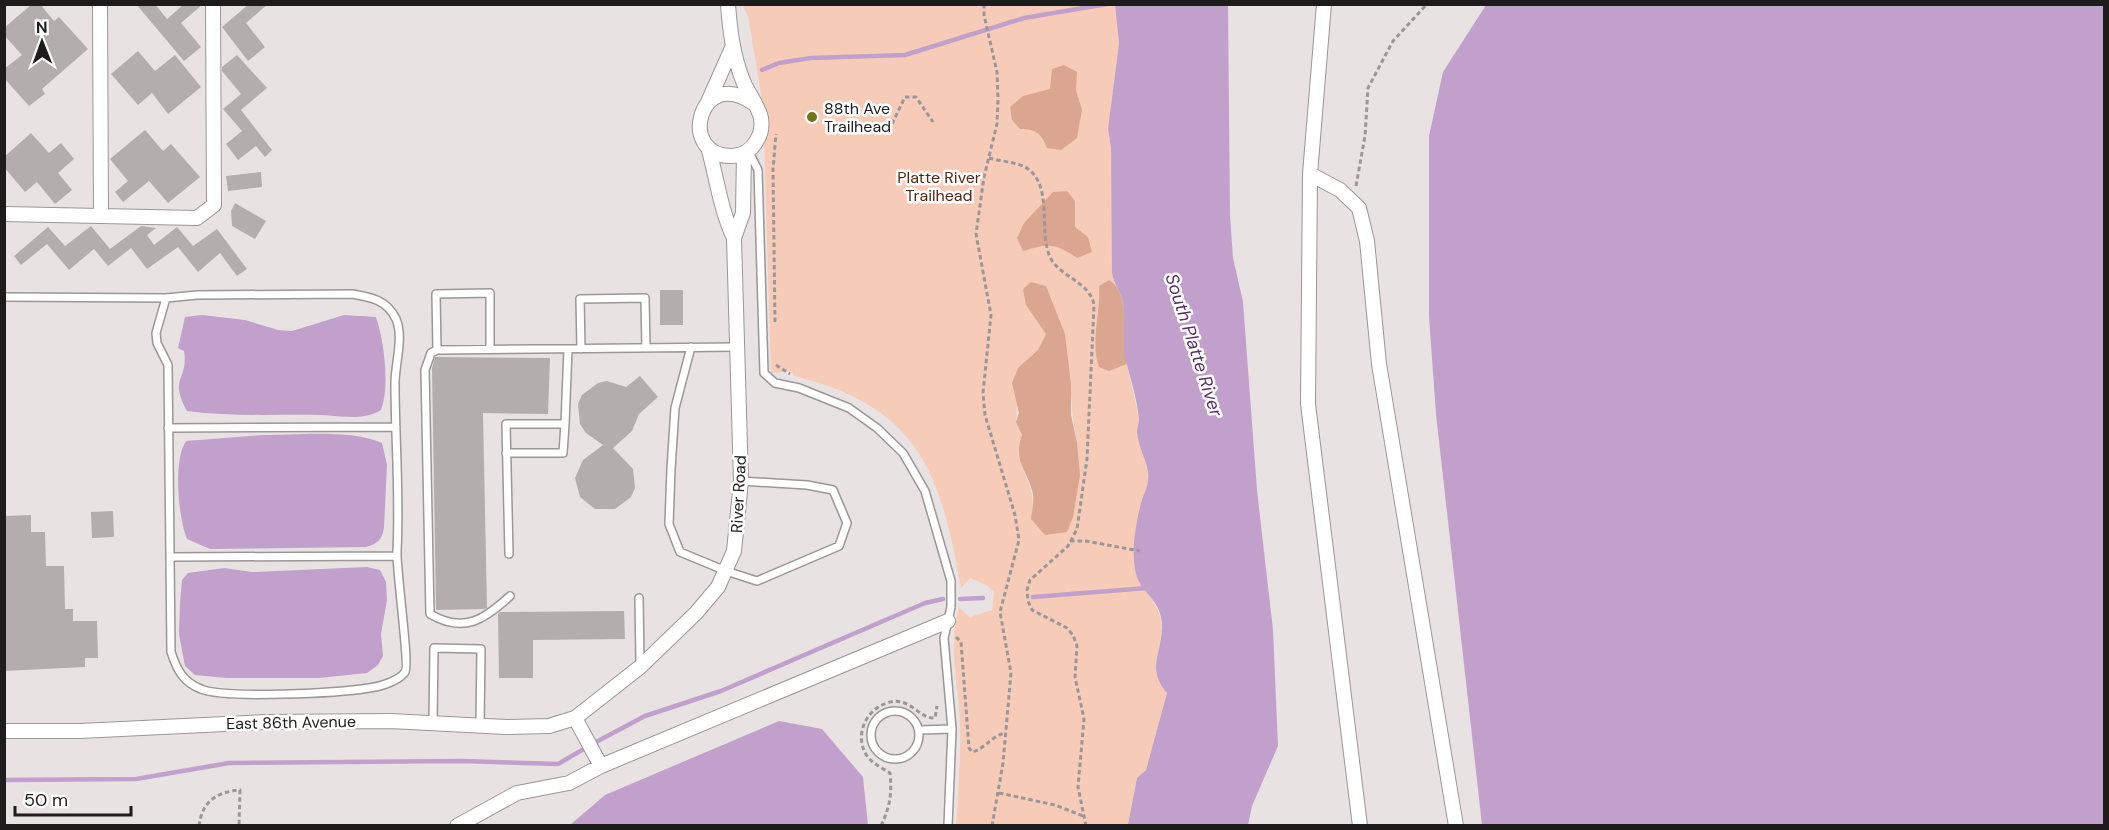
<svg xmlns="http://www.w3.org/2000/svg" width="2109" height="830" font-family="'DM Sans',sans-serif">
	<rect width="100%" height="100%" fill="#e8e2e3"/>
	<path fill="#f6ccb9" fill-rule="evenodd" d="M742,5H1115L1119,43L1108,129L1111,148L1113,273C1113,283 1117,287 1121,296C1130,316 1128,349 1118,368L1127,364L1139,419L1137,433L1148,472V486L1141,504V587C1188,633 1135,659 1167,693L1146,770L1137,778L1128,825H956C958,792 961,757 960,723C959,684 947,646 959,608L970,617L992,610L994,592L986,585L970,578L961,588C940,471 919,407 794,376L792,371L771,373L763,105L748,16ZM1067,358C1072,387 1071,415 1077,443L1032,509C1037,481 1011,465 1022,435L1016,422L1019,368L1028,360Z"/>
	<path fill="#daa68f" d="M1064,65L1077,72L1076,90L1082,110L1077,138L1061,150L1047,148C1041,133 1036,129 1020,129L1012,120L1010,107L1023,96L1050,89L1052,69Z
		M1067,191L1075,201V227L1088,237L1092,252L1077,258C1056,243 1048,243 1023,251L1017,238L1024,223L1053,192Z
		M1109,280C1132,293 1122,342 1127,364L1109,371L1099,367C1090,341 1101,313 1099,286Z
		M1031,282L1046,286L1065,334L1071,384V415L1077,443L1080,475L1073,517L1067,532L1045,535L1031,519C1032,510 1035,499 1032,490C1026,469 1013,460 1022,435L1016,422L1019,413L1012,383L1018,368L1038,350L1046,334L1026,305L1023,289Z"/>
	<path fill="#c1a1cb" d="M1115,5H1228L1230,215L1233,258L1243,302L1257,490L1273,630L1278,746L1252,806L1248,825H1128L1137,778L1146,770L1167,693C1143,667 1167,647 1161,617C1158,599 1140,591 1136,574C1131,553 1135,528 1140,507C1143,494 1150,485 1148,472C1146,459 1138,446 1137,432C1137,428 1139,423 1139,419C1137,398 1130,377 1125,357C1122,339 1126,321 1123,303C1121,292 1114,285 1112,273L1111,148L1108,129L1119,43Z
		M1486,5H2104V825H1482L1436,414L1429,317V136L1443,72Z
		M202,315L245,320L278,330L292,331L344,315L376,317C384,340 390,386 381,410C363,421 342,416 322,415C277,414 233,417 187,411C168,377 189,380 184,351L178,348L185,317Z
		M263,435C298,435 351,429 382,443L387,465L384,528C382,540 377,544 366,547L210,549L187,539C178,517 173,460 186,441Z
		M367,567L380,570L386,582L387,600L381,634L383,656L378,665L367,673L319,678H226L195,675L185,666L179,634L180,603L182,580L188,573L224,568L252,572Z
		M779,721L822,729L863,777L868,825H570L605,795Z"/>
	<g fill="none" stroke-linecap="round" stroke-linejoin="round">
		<path stroke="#c1a1cb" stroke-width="4.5" d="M762,70L779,63L811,58L905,55L1024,18L1107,4
			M1033,597L1147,588
			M960,599L983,598
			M596,742L645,716L721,691L925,603L943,599
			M4,780L136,779L229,763L461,761L558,764L582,750"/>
	</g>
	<path fill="#b3adad" d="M32,4H40L54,21L59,17L88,49L42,89L45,94L29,106L4,78V69L22,55L4,35V28Z
		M136,4H155L167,19L184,4H203L181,23L201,47L184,61Z
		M249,4H268L246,23L265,47L248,61L222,27Z
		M138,51L155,71L175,55L201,87L168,114L152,93L138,105L111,74Z
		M237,55L267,88L241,110L272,150L265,157L256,146L238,160L226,144L242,131L223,109L241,94L222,71V67Z
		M145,130L163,151L171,144L200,177L168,203L149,181L123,202L115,192L128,181L110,159Z
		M31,133L49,153L61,143L74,159L58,173L72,190L55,204L37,182L25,192L4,167V157Z
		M261,172L262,187L228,191L226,176Z
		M235,203L266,221L255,239L232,226L231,211Z
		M91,226L110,249L141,226L156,228L147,235L154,245L177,227L193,246L217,229L247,269L237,276L220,253L198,272L178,247L147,269L131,248L108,266L94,249L69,270L47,244L21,265L14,256L48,227L65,246Z
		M660,290H683V325H660Z
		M435,357L550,358L548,414L483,413L487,608L484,609L436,610L432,368Z
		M640,376L658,397L639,414L632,431L613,448L633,469L635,488L631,497L615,509H595L580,497L575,478L583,460L603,445L586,433L580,424L578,404L582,395L598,383L607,381L626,387Z
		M113,511L114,537L92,538L91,512Z
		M31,515V532H45L46,566H64L65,609H73V621H97L98,658H85V667L4,671V516Z
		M624,611L625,639L533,640V678H499L498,614L500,612Z"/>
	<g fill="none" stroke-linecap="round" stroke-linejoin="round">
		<defs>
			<path id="lane" d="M748,150L758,170L764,373L775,383L799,388L849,408L877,428L903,453L925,491L951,581V607L944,638L952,729L948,826
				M352,294C371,297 387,300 396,319C404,337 395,364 395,383C395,439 400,494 397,551C396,569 410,666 405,672C399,681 379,687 369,688C339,693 225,699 201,689C183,682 177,670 171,652L168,365L157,343L156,333L166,298L197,295Z
				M4,297L166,298
				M691,347L675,408L671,469L669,524L680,552L726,571L757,581L839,546L847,523L833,490L807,485L741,481
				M490,349V293L436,294L437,350L737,347
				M581,349L580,299L645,298L646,348
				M437,350L431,353L425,370L430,614C464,634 485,619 510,596
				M168,428L396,427
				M506,453H563L565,424
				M509,554L506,424H565L568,349
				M171,557L397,556
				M639,598L640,664
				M871 735a24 24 0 1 1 48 0a24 24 0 1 1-48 0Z
				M433,722L434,648L481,649L480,725
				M919,730L952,729"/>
			<path id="street" d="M100,4L101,216
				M728,4C730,32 733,55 743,81C748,93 758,105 761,118C762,125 761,134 757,140C752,150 742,156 731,156C677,156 699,65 753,103
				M1324,4L1310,174L1308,404L1360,826
				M708,102L732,48
				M1310,174L1340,190L1359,208L1367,241L1379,364L1456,826
				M4,214L197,218L214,205L213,4
				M734,238L743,213L744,153
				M575,718L601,766
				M4,731H80L266,722L390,721L506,727L549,726L575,718L640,667L696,613L718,587L734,551L741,481L734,238C720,209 717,178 708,147
				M457,826L517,793L569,783L601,766L948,621"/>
		</defs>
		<use href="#lane" stroke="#9b9697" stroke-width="10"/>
		<use href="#street" stroke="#9b9697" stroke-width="16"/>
		<path stroke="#9b9798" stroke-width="3" stroke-dasharray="4.5 3" stroke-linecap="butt" d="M984,4V15L997,72L998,100L997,124L984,177L976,234L991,315L983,393L985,415L1015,515L1019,540L1000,612L1011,673L1003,763L992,826
			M892,124L905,97H916L933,122
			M989,158C999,161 1015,162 1025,167C1055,184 1037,234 1051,259C1062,278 1090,282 1094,305L1087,459L1077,529L1068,546L1030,580L1027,590L1028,601L1032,610L1067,628L1073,635L1077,646L1075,677L1084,719L1078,787L1086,826
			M1356,186L1365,136L1368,88L1393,41L1427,4
			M775,322L773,169L776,134
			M776,365L790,374
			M1070,541H1086L1140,551
			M956,637L961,642L969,748L972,752C985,749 991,736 1005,733
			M999,793L1055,805L1083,816
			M199,826C202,801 217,792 240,790L239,826
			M881,826C890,807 892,794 890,773C882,768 873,764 867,756C854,736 865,710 887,703C910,695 918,719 935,718L937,706"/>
		<use href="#lane" stroke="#fff" stroke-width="7"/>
		<use href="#street" stroke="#fff" stroke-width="14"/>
	</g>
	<circle fill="#72741a" stroke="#fff" stroke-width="2" cx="812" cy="117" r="6"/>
	<g text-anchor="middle" stroke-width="5" stroke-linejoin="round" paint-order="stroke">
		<g font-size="16" fill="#1d1b1c" stroke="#fff" text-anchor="start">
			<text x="824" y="114">88th Ave<tspan x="824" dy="18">Trailhead</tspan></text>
		</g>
		<g font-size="16" fill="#55250d" stroke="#fff">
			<text x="939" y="183">Platte River<tspan x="939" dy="18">Trailhead</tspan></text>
		</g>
		<g font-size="16" fill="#1d1b1c" stroke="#fff">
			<text transform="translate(738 494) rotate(-87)" y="6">River Road</text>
			<text transform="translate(291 722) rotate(-1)" y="6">East 86th Avenue</text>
		</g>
		<g font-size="18" font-style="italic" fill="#593066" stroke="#fff">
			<text transform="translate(1194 345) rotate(72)" y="6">South Platte River</text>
		</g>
	</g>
	<rect width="2109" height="830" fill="none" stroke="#1d1b1c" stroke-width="12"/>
	<g transform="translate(42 42) rotate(359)" stroke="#ffffff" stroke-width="4.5" paint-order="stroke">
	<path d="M0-4.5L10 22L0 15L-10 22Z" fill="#1d1b1c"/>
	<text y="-9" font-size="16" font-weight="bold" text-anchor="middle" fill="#1d1b1c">N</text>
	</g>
	<path d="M15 806v9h116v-9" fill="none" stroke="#1d1b1c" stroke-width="3"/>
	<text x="24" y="806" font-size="18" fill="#1d1b1c" stroke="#ffffff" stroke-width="4.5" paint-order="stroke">50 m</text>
</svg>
